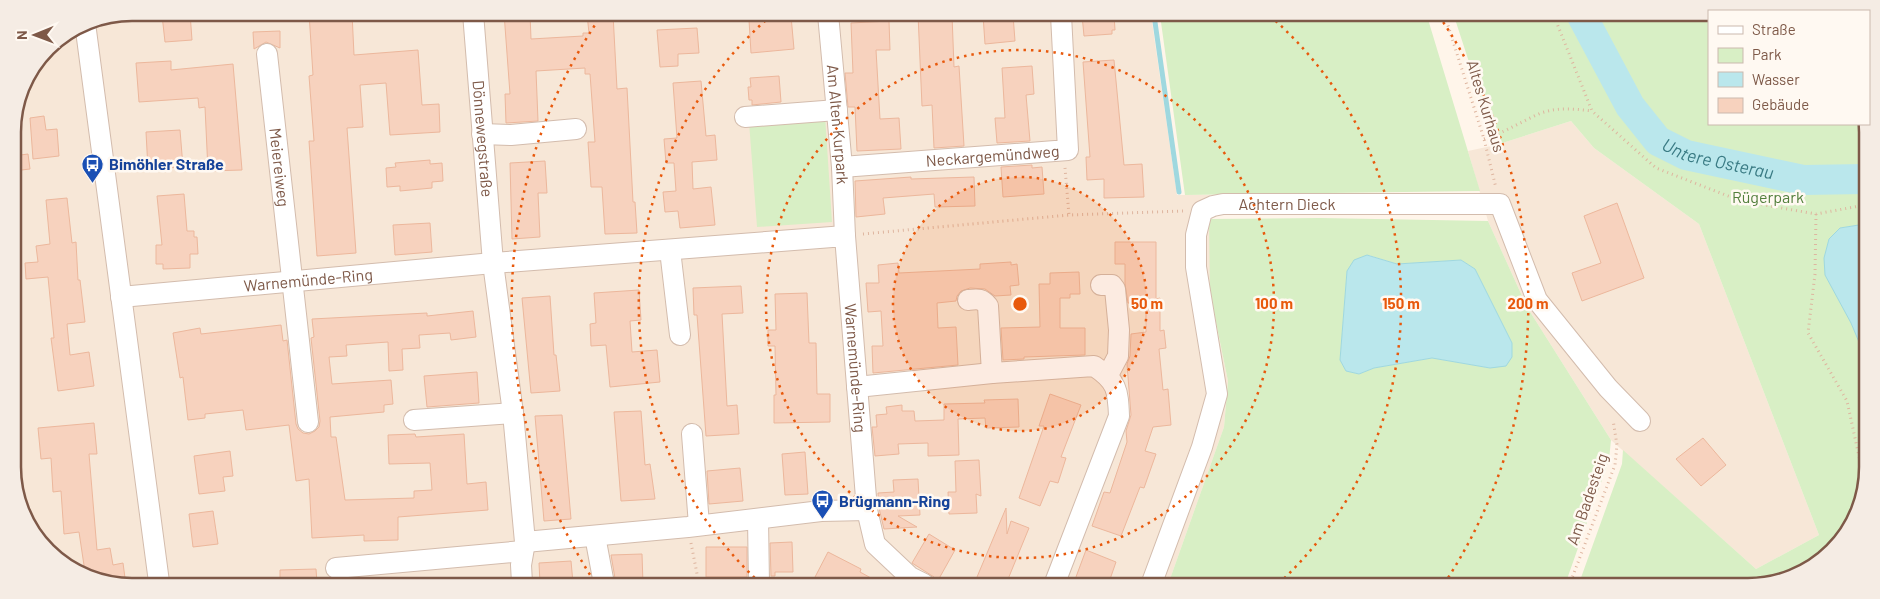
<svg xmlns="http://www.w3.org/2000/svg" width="1880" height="599" font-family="Barlow,sans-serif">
	<rect width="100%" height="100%" fill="#fff5ea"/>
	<path fill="#f7e7d7" d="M133,13L1151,15L1177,195H1210V293L1228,381L1224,427L1170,579L1566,582L1564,586L101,582L42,546L19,499V313L13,215V125L22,86L48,47L87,22Z
		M1571,121L1594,148L1699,224L1819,535L1756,569L1611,440L1527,307L1488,221L1468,151L1496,145Z"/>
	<path fill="#d8efc5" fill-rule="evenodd" d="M1160,15L1427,16L1480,191L1185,195Z
		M1454,16H1709V124H1865V224L1840,228L1851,323L1864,354L1863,498L1847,533L1821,562L1755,586H1578L1622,464L1623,450L1756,569L1819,535L1699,224L1594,148L1571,121L1496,145Z
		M825,115L832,222L757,227L749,122Z
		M1320,218L1488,221L1527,307L1611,440L1609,460L1566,582L1170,579L1224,427L1228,381L1210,293L1209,219ZM1368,255L1397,264L1461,260L1475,269L1512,343L1490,368L1432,358L1374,368L1359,374L1346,371L1340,360L1347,271Z"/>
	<path fill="#bae7ec" stroke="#9fd8df" d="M1865,224L1864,354L1851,323L1825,275L1824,258L1829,239L1840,228Z
		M1367,255L1397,264L1461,260L1475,269L1512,343V357L1506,366L1490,368L1432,358L1374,368L1359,374L1346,371L1340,360L1347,271L1354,260Z"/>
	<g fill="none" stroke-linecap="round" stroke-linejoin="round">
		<path stroke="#9fd8df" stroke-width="5" d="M1154,15L1179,192"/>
		<path stroke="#bae7ec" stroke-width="30" id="s1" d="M1582,16L1630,106L1658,141L1686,155L1803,180L1865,179"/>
	</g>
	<path fill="#f7d2be" stroke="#ecb79c" d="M190,13L192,40L165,42L162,15Z
		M309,13H352L354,55L418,50L422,105L439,104L440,132L390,135L386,83L360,85L363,127L347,128L356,253L317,256L309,141H314L309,76L313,75Z
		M504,13L530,14L531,39L583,36V33H589L587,14H613L617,89L627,88L633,202H635L637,233L605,234L602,187H591L588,142H595L590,74H585V68L536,71L538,121L506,123L505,94H510Z
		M918,14L952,15L954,67L959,66L964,146L934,148L932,105L922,106Z
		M983,15H1013L1015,41L985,44Z
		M1082,15H1114L1115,30H1112V34L1084,36Z
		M791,16L794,49L751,53L749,20Z
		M889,21L890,50H876L880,119L899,118L901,149L857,151L855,107H848L845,73H853L851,23Z
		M697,28L699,53L678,54V66L660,67L657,30Z
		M280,31V48L266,42L254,49L253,32Z
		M1114,60L1124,165L1142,164L1144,197L1104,198V179L1087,180L1086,157H1090L1083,62Z
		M171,61V70L233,64L242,170L208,171L205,107L199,108L198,98L139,102L136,63Z
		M1032,66L1034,94L1026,95L1030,141L997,143L995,118H1005L1002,68Z
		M779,76L781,102L752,105V100H749L748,87H751L750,78Z
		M701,81L706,136L715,135L717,160L692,162L693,189L711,187L715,225L680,228L678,211L665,212L663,192L676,191L674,163H666L664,139L677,138L673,83Z
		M44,116L46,130L57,129L59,156L33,159L30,118Z
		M180,130L183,167L148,169L146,132Z
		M28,154L30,169L13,171V156Z
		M430,160V164L442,163L443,181L432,182V188L400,191V186L387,187L386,168L396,167L395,163Z
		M545,161L547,193H538L540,237L512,239L510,163Z
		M1032,165V168L1042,167L1044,194L1003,197L1001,167Z
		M911,177V179L974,177L975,206L935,207L934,194L883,198L885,214L856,217L855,181Z
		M184,194L187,231H194V237H197L198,254H190V268L163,269V264H156V245H162L157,196Z
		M67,198L72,243L76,242L78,280H80L85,322L67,324L70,355L89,352L94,386L58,391L51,338H54L48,277L26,279L25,263L38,262L36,246L50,244L46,200Z
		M1617,203L1644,278L1582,301L1572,273L1601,263L1584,216Z
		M430,223L432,252L395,255L393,225Z
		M1115,242H1156V299L1160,298V331L1164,330L1166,348L1159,349L1163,390L1168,389L1171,425L1153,427L1145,451L1156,454L1144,488L1140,487L1121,536L1092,526L1104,492L1110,493L1127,442L1126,431L1131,415L1127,364L1130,356L1131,334L1146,332V303H1128L1125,284V264H1115Z
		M1011,262V265L1017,264L1019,285L1010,286L1011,295L995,296L985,289L970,288L961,291L957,296L956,301L937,303L938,328L956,327L958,365L873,373L872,346H883L881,311L868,312L866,283H879L878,265L898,263L899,273L980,269V264Z
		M1079,272L1080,294H1070V298H1060V328H1085V355L1024,357V359L1003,360L1001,328L1040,327L1039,284H1050V273Z
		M741,286L743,313L722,314L727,406L737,405L739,434L706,436L697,315H694L693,288Z
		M639,290L641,320L630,321L632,352L657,350L660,382L610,387L606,345L591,346L590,324L596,323L594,293Z
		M807,293L809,343H816L817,394H830V422L774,423V395H776L775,346H768V330H776L775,294Z
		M550,296L554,355H556L560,391L531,393L522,298Z
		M473,311L476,337L451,340L450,333L419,335L420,348L402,349L403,370L389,371L388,342L346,345L347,356L329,357L332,384L391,380L393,404L384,405V412L330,417L331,437H336L345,500L414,498V491L432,490L430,463L389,464L388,435L415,434L416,437L464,434L467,484L486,482L488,510L398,517V540L364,541V535L312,538L309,479L296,481L289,425L246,430L243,410L205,414V418L188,420L183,377L180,378L173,333L200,328L201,334L281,325L283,341L287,340L296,424L298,429L303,433L309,434L315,431L319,427L320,421L311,338L314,337L312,319L427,313V316Z
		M477,372L479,403L427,407L424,376Z
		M1050,394L1081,405L1061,457L1066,458L1058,483L1050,481L1040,506L1019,498L1044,426H1039Z
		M1018,399L1019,427L986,428L985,418L958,419L959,455L928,456V443L898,444L899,454L875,456L872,427H877L876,415L887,414L886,407L902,405V411H914L915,421L944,420V404L985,403L984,400Z
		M641,411L645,465L650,464L655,499L621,501L614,412Z
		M562,415L571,519L544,521L535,416Z
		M94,423L97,454H89L97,550L110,548L113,565L123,563L125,578L99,581L85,572L79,532L64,534L61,491L53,492L51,458L41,459L38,428Z
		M1703,438L1726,465L1701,486L1676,459Z
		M230,451L233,476L223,477L225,491L199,494L194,456Z
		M805,452L808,494L785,495L782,454Z
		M979,460L981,496L976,494L977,513L949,514L948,492H956L955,461Z
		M740,468L743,501L709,504L707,471Z
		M918,479L920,515L898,516L917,527L884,529L879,508L878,493L894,492L893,480Z
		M1006,508L1007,534L1011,521L1029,528L1006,584H977L979,578L977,577Z
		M213,511L218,544L193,547L189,514Z
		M929,534L955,550L936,584L934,577L912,563Z
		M792,542L793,572H775V576H771L770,543Z
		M706,547H747V577H706Z
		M1086,550L1116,562L1108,585H1073Z
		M828,552L861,569L860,572L882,584H824L814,579Z
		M642,554L643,584H616L611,555Z
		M571,561L573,583H540L539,563Z
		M316,569L317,583H280V570Z"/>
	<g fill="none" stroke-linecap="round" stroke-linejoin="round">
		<defs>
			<g id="minor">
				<path id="s2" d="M473,13L493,263L513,413L525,542L521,565L522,583"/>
				<path id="s3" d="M828,14L842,167L845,236"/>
				<path d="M85,23L159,582"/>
				<path id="s4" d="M267,54L308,422"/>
				<path d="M745,117L837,110"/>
				<path d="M482,134L511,135L576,129"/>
				<path id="s5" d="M842,167L1068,150L1061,15"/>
				<path d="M670,250L680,335"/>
				<path d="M1101,285H1112L1115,289L1119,330L1118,356L1108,375"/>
				<path id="s6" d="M121,297L493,263L845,236L867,510L875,544L910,577L924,584"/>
				<path d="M968,300C977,299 982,298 988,306L992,373"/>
				<path d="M857,387L992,373L1094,366C1117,381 1118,390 1119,416L1054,585"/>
				<path d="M414,420L513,413"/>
				<path d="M692,434L699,525"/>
				<path d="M758,519L759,584"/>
				<path d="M595,536L604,584"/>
				<path d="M525,542L688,527L821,511L867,510"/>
				<path d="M336,568L523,551"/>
				<path id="s7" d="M1151,585L1202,447L1217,394L1196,267V235L1202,211L1213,206L1223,204H1500L1537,300L1608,388L1640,421"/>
			</g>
		</defs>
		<use href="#minor" stroke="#d3bcad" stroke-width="22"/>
		<path stroke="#deb59f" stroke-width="3" stroke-dasharray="1 4" stroke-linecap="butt" d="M1445,16L1484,139L1496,188
			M1554,16L1592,111L1656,168L1741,201L1816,214L1865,205
			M1484,139C1504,133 1522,121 1541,113C1558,107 1575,109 1592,111
			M1065,168L1069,215
			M1816,214L1815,274L1808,333L1847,401L1860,461L1863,464
			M863,234L1069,215L1183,211
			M691,543L699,584
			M1569,586L1615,465L1617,445L1613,420"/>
		<use href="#minor" stroke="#fff" stroke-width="20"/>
	</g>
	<circle cx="1020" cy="304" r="127" fill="#e8590c" fill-opacity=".12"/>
	<g fill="none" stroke="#e8590c" stroke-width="2.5" stroke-dasharray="2.5 5">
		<circle cx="1020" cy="304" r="127"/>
		<circle cx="1020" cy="304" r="254"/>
		<path d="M760 583A381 381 0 0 1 773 14M1270 16A381 381 0 0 1 1277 585"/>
		<path d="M594 581A508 508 0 0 1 601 16M1439 16A508 508 0 0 1 1444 584"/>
	</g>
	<defs>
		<symbol id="bus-pin" viewBox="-11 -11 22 30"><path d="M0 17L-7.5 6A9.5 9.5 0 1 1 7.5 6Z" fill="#1a4fb4" stroke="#fff9f2"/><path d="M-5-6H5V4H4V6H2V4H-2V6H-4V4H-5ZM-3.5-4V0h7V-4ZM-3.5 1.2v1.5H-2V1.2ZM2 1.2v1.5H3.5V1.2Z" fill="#fff"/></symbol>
	</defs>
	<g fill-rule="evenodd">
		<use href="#bus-pin" x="80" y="152" width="25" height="34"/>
		<use href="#bus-pin" x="810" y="488" width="25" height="34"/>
	</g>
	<g text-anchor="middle" stroke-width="5" stroke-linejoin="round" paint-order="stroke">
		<g font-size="16" fill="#7e5948" stroke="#fff9f2">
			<text transform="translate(1486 106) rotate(73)" y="6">Altes Kurhaus</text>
			<text dy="6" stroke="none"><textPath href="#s3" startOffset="111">Am Alten Kurpark</textPath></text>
			<text dy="6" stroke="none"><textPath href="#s2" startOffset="126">Dönnewegstraße</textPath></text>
			<text dy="6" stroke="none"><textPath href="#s5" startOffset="151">Neckargemündweg</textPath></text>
			<text dy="6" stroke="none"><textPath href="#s4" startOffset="114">Meiereiweg</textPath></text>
			<text dy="6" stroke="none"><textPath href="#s7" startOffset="474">Achtern Dieck</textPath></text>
			<text dy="6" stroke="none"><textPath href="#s6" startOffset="188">Warnemünde-Ring</textPath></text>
			<text dy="6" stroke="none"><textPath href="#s6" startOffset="859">Warnemünde-Ring</textPath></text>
			<text transform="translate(1587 499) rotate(-71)" y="6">Am Badesteig</text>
		</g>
		<g font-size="16" font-weight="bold" fill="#164399" stroke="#fff9f2" text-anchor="start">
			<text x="109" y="170">Bimöhler Straße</text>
			<text x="839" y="507">Brügmann-Ring</text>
		</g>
		<g font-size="16" fill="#527f3c" stroke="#fff9f2">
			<text x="1768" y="203">Rügerpark</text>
		</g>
		<g font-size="18" font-style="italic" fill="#3a7b84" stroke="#fff9f2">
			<text dy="6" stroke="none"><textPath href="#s1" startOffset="210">Untere Osterau</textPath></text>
		</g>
	</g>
	<path d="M0 0H1880V599H0ZM132 21H1748A111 111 0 0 1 1859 132V467A111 111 0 0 1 1748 578H132A111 111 0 0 1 21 467V132A111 111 0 0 1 132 21Z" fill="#f5ece4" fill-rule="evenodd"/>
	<path fill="none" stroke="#7e5948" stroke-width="2.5" d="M132 21H1748A111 111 0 0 1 1859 132V467A111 111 0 0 1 1748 578H132A111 111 0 0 1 21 467V132A111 111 0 0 1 132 21Z"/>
	<circle cx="1020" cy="304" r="8" fill="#e8590c" stroke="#fff9f2" stroke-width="2.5"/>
	<g font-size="15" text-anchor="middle" font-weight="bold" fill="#e8590c" stroke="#fff9f2" stroke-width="5" stroke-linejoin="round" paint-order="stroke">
		<text x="1147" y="309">50 m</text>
		<text x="1274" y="309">100 m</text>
		<text x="1401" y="309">150 m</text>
		<text x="1528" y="309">200 m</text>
	</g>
	<rect x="1708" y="10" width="162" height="115" fill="#fff9f2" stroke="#cbb9ae"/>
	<rect x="1718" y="26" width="25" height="8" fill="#ffffff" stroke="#cbb9ae"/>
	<text x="1752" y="35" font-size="15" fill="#7e5948">Straße</text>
	<rect x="1718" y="48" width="25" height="15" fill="#d8efc5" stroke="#cbb9ae"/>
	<text x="1752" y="60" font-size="15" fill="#7e5948">Park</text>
	<rect x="1718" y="72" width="25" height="15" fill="#bae7ec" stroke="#cbb9ae"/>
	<text x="1752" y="85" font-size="15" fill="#7e5948">Wasser</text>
	<rect x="1718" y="98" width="25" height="15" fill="#f7d2be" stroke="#cbb9ae"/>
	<text x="1752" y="110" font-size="15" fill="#7e5948">Gebäude</text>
	<g transform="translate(35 35) rotate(269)" stroke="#fff9f2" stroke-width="4" paint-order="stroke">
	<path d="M0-4L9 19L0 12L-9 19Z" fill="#7e5948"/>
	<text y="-8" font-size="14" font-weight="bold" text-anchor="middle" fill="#7e5948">N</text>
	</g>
</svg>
